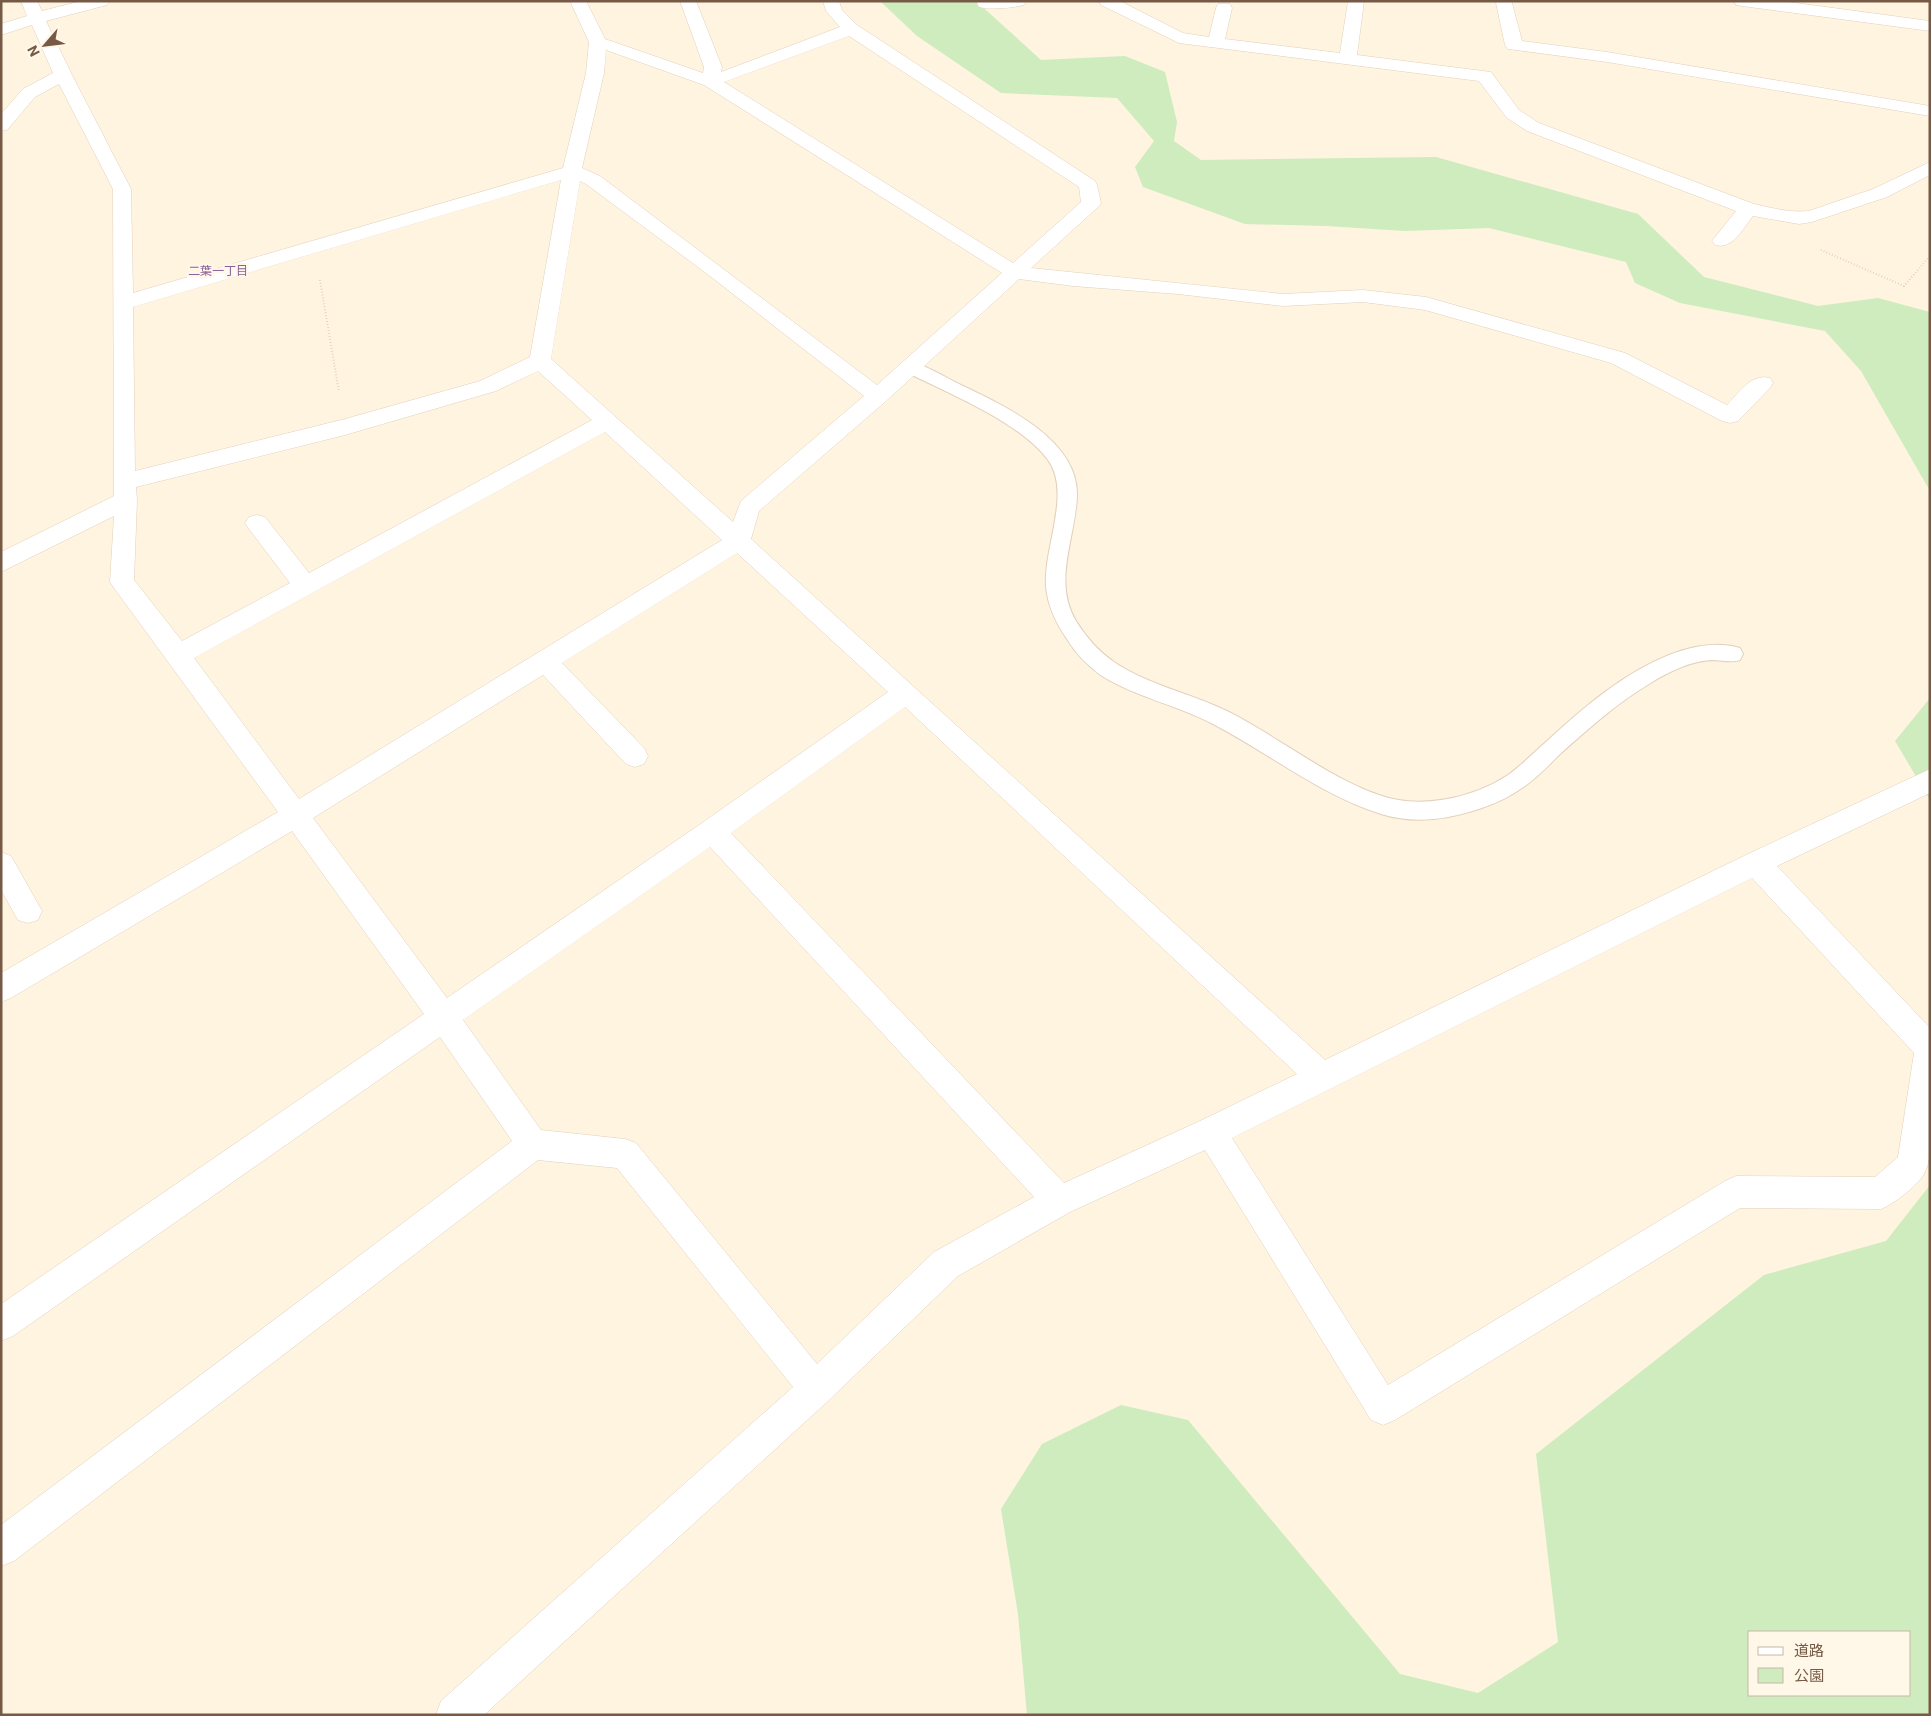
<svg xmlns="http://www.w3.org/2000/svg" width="1931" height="1716" font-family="Roboto,'Noto Sans JP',sans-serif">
	<rect width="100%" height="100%" fill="#fef4e0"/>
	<path fill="#ceecbe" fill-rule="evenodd" d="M880,1H976L1041,60L1125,56L1165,72L1177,122L1174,141L1201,160L1436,157L1638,214L1704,277L1818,306L1878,298L1930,312V491L1861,371L1825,331L1680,303L1635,283L1626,262L1489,228L1405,231L1327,226L1245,224L1143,187L1135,167L1154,141L1117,98L1001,93L917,36Z
		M1930,698V800L1895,741Z
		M1930,1185V1715H1027L1018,1614L1001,1509L1042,1444L1121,1405L1188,1420L1400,1674L1478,1693L1558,1642L1536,1454L1764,1275L1886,1241ZM1750,1632H1910V1695H1750Z"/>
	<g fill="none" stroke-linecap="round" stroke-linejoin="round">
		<defs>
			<path id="lane" d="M910,361C927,366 945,377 961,385C1003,405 1078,439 1077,495C1076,537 1052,581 1076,621C1086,637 1098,651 1114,662C1148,685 1190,693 1227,711C1277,736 1327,777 1379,795C1420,810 1473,798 1508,775C1522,765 1533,753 1546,742C1583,708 1622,674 1669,655C1692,646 1716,641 1740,648L1743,654L1740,660C1731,663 1722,660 1712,660C1690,661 1668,672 1649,684C1617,703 1588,729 1560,754C1548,766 1536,779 1522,788C1501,803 1474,812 1448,817C1426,821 1403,821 1381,814C1320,795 1268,752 1211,723C1176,705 1136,697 1102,676C1088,666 1076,654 1067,639C1056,623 1048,607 1046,587C1043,548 1072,493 1048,460C1019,421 947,393 904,371L901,367L904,363Z"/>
			<path id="street" d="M21,1H37L42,11L81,1H109L107,5L46,21L72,75L131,189L133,293L563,168L586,73L589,42L570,1H586L605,39L703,73L704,67L680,1H696L722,67L721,72L840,27L826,11L823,1H839L842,10L857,25L1095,181L1097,185L1101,203L1098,207L1031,268L1283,294L1363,290L1426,297L1625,353L1727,405C1739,393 1751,373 1770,378L1773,383L1770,388L1738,421L1730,423L1722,421L1611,363L1425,310L1363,302L1283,306L1178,294L1073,286L1019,279L886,401L759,511L751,539L1325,1060L1746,855L1930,769V793L1777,866L1930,1028V1151C1929,1159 1928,1167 1924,1174C1917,1186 1894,1204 1881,1209L1740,1208L1395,1420L1383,1425L1371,1420L1205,1150L1070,1212L958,1276L828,1401L484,1715H436L441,1701L793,1387L617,1168L538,1160L14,1561L1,1566V1525L512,1141L440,1037L13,1336L1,1341V1304L424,1014L292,831L11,998L1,1002V973L278,812L114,588L110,582L114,516L1,572V552L114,496L113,189L59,84L35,97L7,130L1,131V114L23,89L53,73L32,25L1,35V24L27,16ZM849,36L1079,187L1081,202L1013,263L724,82ZM606,50L704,85L1002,273L877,385L600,176L582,168L604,73ZM561,180L530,357L480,381L345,419L135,471L133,307ZM580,181L586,184L710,276L864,396L741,501L733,522L551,359ZM538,371L592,420L309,573L265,517L257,515L249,517L245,523L249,529L290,583L182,641L134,580L137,500L136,487L345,435L496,391ZM605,432L722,540L299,799L194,658ZM737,553L888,692L702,823L447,998L313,818L543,675L626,764L635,767L644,764L648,756L644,748L562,663ZM905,707L1297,1074L1200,1121L1064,1183L731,833ZM710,847L1034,1197L934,1252L817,1364L636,1143L625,1139L541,1130L463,1020ZM1752,878L1914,1053L1898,1157L1875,1177L1736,1176L1725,1181L1388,1385L1232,1138Z
				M978,1H1026L1024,5C1011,8 992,10 979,7L977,3Z
				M1099,1H1120L1183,33L1209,37L1216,8L1218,4H1230L1232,8L1225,39L1340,53L1348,1H1364L1357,55L1491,72L1519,110L1539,123L1754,204C1772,208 1790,213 1809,211L1873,189L1930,162V175L1887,197L1812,222L1799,224L1753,216C1743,228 1733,250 1715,245L1712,241L1736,211L1527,131L1507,118L1479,81L1179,43L1101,5Z
				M1497,1H1511L1512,3L1522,41L1607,52L1930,106V116L1607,62L1508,49L1505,45L1496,3Z
				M1734,1H1781L1930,21V31L1742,6L1736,5Z
				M1,852L11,856L42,911L38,920L28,923L18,920L1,890Z"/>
		</defs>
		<use href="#lane" stroke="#e2d0bc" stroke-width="2"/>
		<use href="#street" stroke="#e2d0bc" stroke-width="1"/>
		<path stroke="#d9b69a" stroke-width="2" stroke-dasharray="0.5 2.5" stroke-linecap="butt" d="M1821,250L1904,286L1930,256
			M320,280L339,392"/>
		<use href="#lane" fill="#fff" fill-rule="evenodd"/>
		<use href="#street" fill="#fff" fill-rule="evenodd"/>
	</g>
	<g text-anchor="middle" stroke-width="4.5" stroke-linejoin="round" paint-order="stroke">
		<g font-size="12" fill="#8a619a" stroke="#fff7e8">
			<text x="218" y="275">二葉一丁目</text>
		</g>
	</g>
	<rect width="1931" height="1716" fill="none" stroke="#765a46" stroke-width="5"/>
	<rect x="1748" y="1631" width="162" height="65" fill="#fff7e8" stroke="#c8b8a7"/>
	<rect x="1758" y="1647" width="25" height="8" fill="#ffffff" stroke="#c8b8a7"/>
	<text x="1794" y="1656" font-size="15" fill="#765a46">道路</text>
	<rect x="1758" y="1668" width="25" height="15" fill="#ceecbe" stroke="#c8b8a7"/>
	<text x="1794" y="1681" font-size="15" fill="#765a46">公園</text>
	<g transform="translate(45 45) rotate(242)" stroke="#fff7e8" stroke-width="4" paint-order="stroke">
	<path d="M0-4L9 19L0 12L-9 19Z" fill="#765a46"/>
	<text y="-8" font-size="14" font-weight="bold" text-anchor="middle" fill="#765a46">N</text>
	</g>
</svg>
